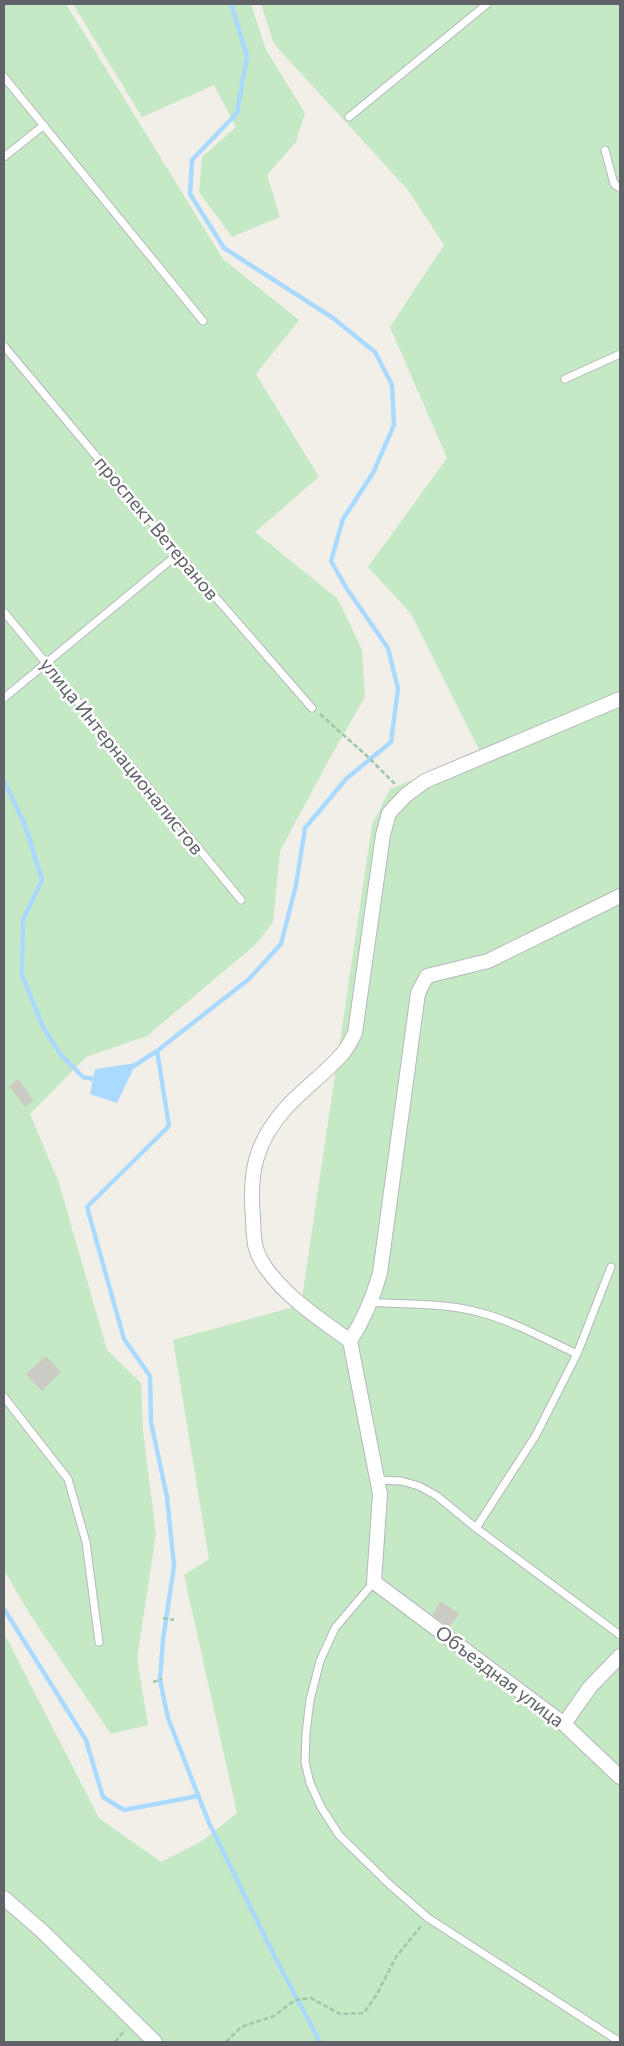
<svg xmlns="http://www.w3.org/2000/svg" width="624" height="2046" font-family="Commissioner,sans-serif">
	<rect width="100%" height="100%" fill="#f1efe8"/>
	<path fill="#c5e8c5" d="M4,4H66L223,259L299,320L256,374L319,477L255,532L338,599L362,650L365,697L331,756L280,851L273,922L255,945L147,1036L86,1057L30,1114L59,1183L107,1350L141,1383L143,1431L156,1534L137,1658L148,1725L111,1734L31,1616L4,1570Z
		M73,4H251L266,50L305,113L296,142L267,175L280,217L232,237L199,192L202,157L236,127L214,85L142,117Z
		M261,4H620V2042H4V1633L99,1818L161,1862L202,1841L237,1813L184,1575L209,1559L173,1340L301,1305L372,825L390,789L481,753L412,615L368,567L447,458L390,327L444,245L408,190L274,44Z"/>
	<path fill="#aadaff" d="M136,1063L117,1103L90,1094L95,1069Z"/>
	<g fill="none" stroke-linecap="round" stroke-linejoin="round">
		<path stroke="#aadaff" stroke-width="4.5" d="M231,4L247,56L237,113L192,160L190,194L224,248L333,318L375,352L392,385L394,425L373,473L343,519L331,561L347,589L388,648L398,689L391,742L346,779L305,828L296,885L281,944L249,979L157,1051L169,1126L87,1207L124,1339L150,1376L151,1422L167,1497L174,1566L163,1640L160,1680L168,1718L209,1823L276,1959L320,2042
			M4,781L25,825L42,880L23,920L22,975L44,1029L61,1055L83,1077L98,1080
			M129,1069L157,1051
			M4,1609L86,1740L103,1797L124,1810L198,1796"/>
	</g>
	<path fill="#cccac5" d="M18,1079L33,1100L25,1107L9,1086Z
		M46,1356L61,1372L42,1391L26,1374Z
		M441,1601L459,1614L449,1627L432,1615Z"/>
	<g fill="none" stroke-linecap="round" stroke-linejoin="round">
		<defs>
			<path id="lane" d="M4,77L203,321
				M349,117L487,4
				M605,150L614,184L620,188
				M4,157L44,125
				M4,346L178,554L312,708
				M565,379L620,354
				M4,612L241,900
				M4,698L178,554
				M371,1302C405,1305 446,1303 478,1312C513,1321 545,1339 577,1354
				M4,1397L68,1479L86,1542L99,1642
				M378,1480L401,1481L419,1486L437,1496L476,1528L620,1635
				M476,1528L536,1435L577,1354L611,1267
				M374,1582L335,1628L320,1661L310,1700L306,1733L305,1762L310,1783L321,1807L339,1835L389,1884L428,1918L620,2042"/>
			<path id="street" d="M620,699L425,781L406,795L389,813L383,835L355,1033C351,1040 348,1047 343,1053C326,1073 303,1089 285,1109C255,1143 249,1173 253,1218C254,1239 253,1250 266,1268C287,1298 321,1320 350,1341L380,1494L374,1582L564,1724L620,1777
				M350,1341C364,1319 373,1298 380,1273L418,993L427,976L488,961L620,896
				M564,1724L590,1687L620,1656
				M4,1898L42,1931L155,2042"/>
		</defs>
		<use href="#lane" stroke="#b5b8bc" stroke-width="9"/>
		<use href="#street" stroke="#b5b8bc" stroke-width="16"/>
		<path stroke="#9cc7a9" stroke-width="2.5" stroke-dasharray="5 2.5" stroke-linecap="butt" d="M320,714L367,756L396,785
			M163,1618L174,1620
			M153,1682L162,1679
			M115,2042L125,2030
			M226,2042L241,2027L274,2016L295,2000L311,1998L340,2014L364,2013L377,1994L396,1957L422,1925"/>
		<use href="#lane" stroke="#fff" stroke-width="7"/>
		<use href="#street" stroke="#fff" stroke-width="14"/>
	</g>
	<g text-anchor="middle" stroke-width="5" stroke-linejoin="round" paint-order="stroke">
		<g font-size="19" fill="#5f6368" stroke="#fff">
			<text transform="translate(157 528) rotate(50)" y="7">проспект Ветеранов</text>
			<text transform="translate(122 756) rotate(51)" y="7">улица Интернационалистов</text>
			<text transform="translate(500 1676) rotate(37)" y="7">Объездная улица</text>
		</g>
	</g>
	<rect width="624" height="2046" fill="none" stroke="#5f6368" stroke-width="10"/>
</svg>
